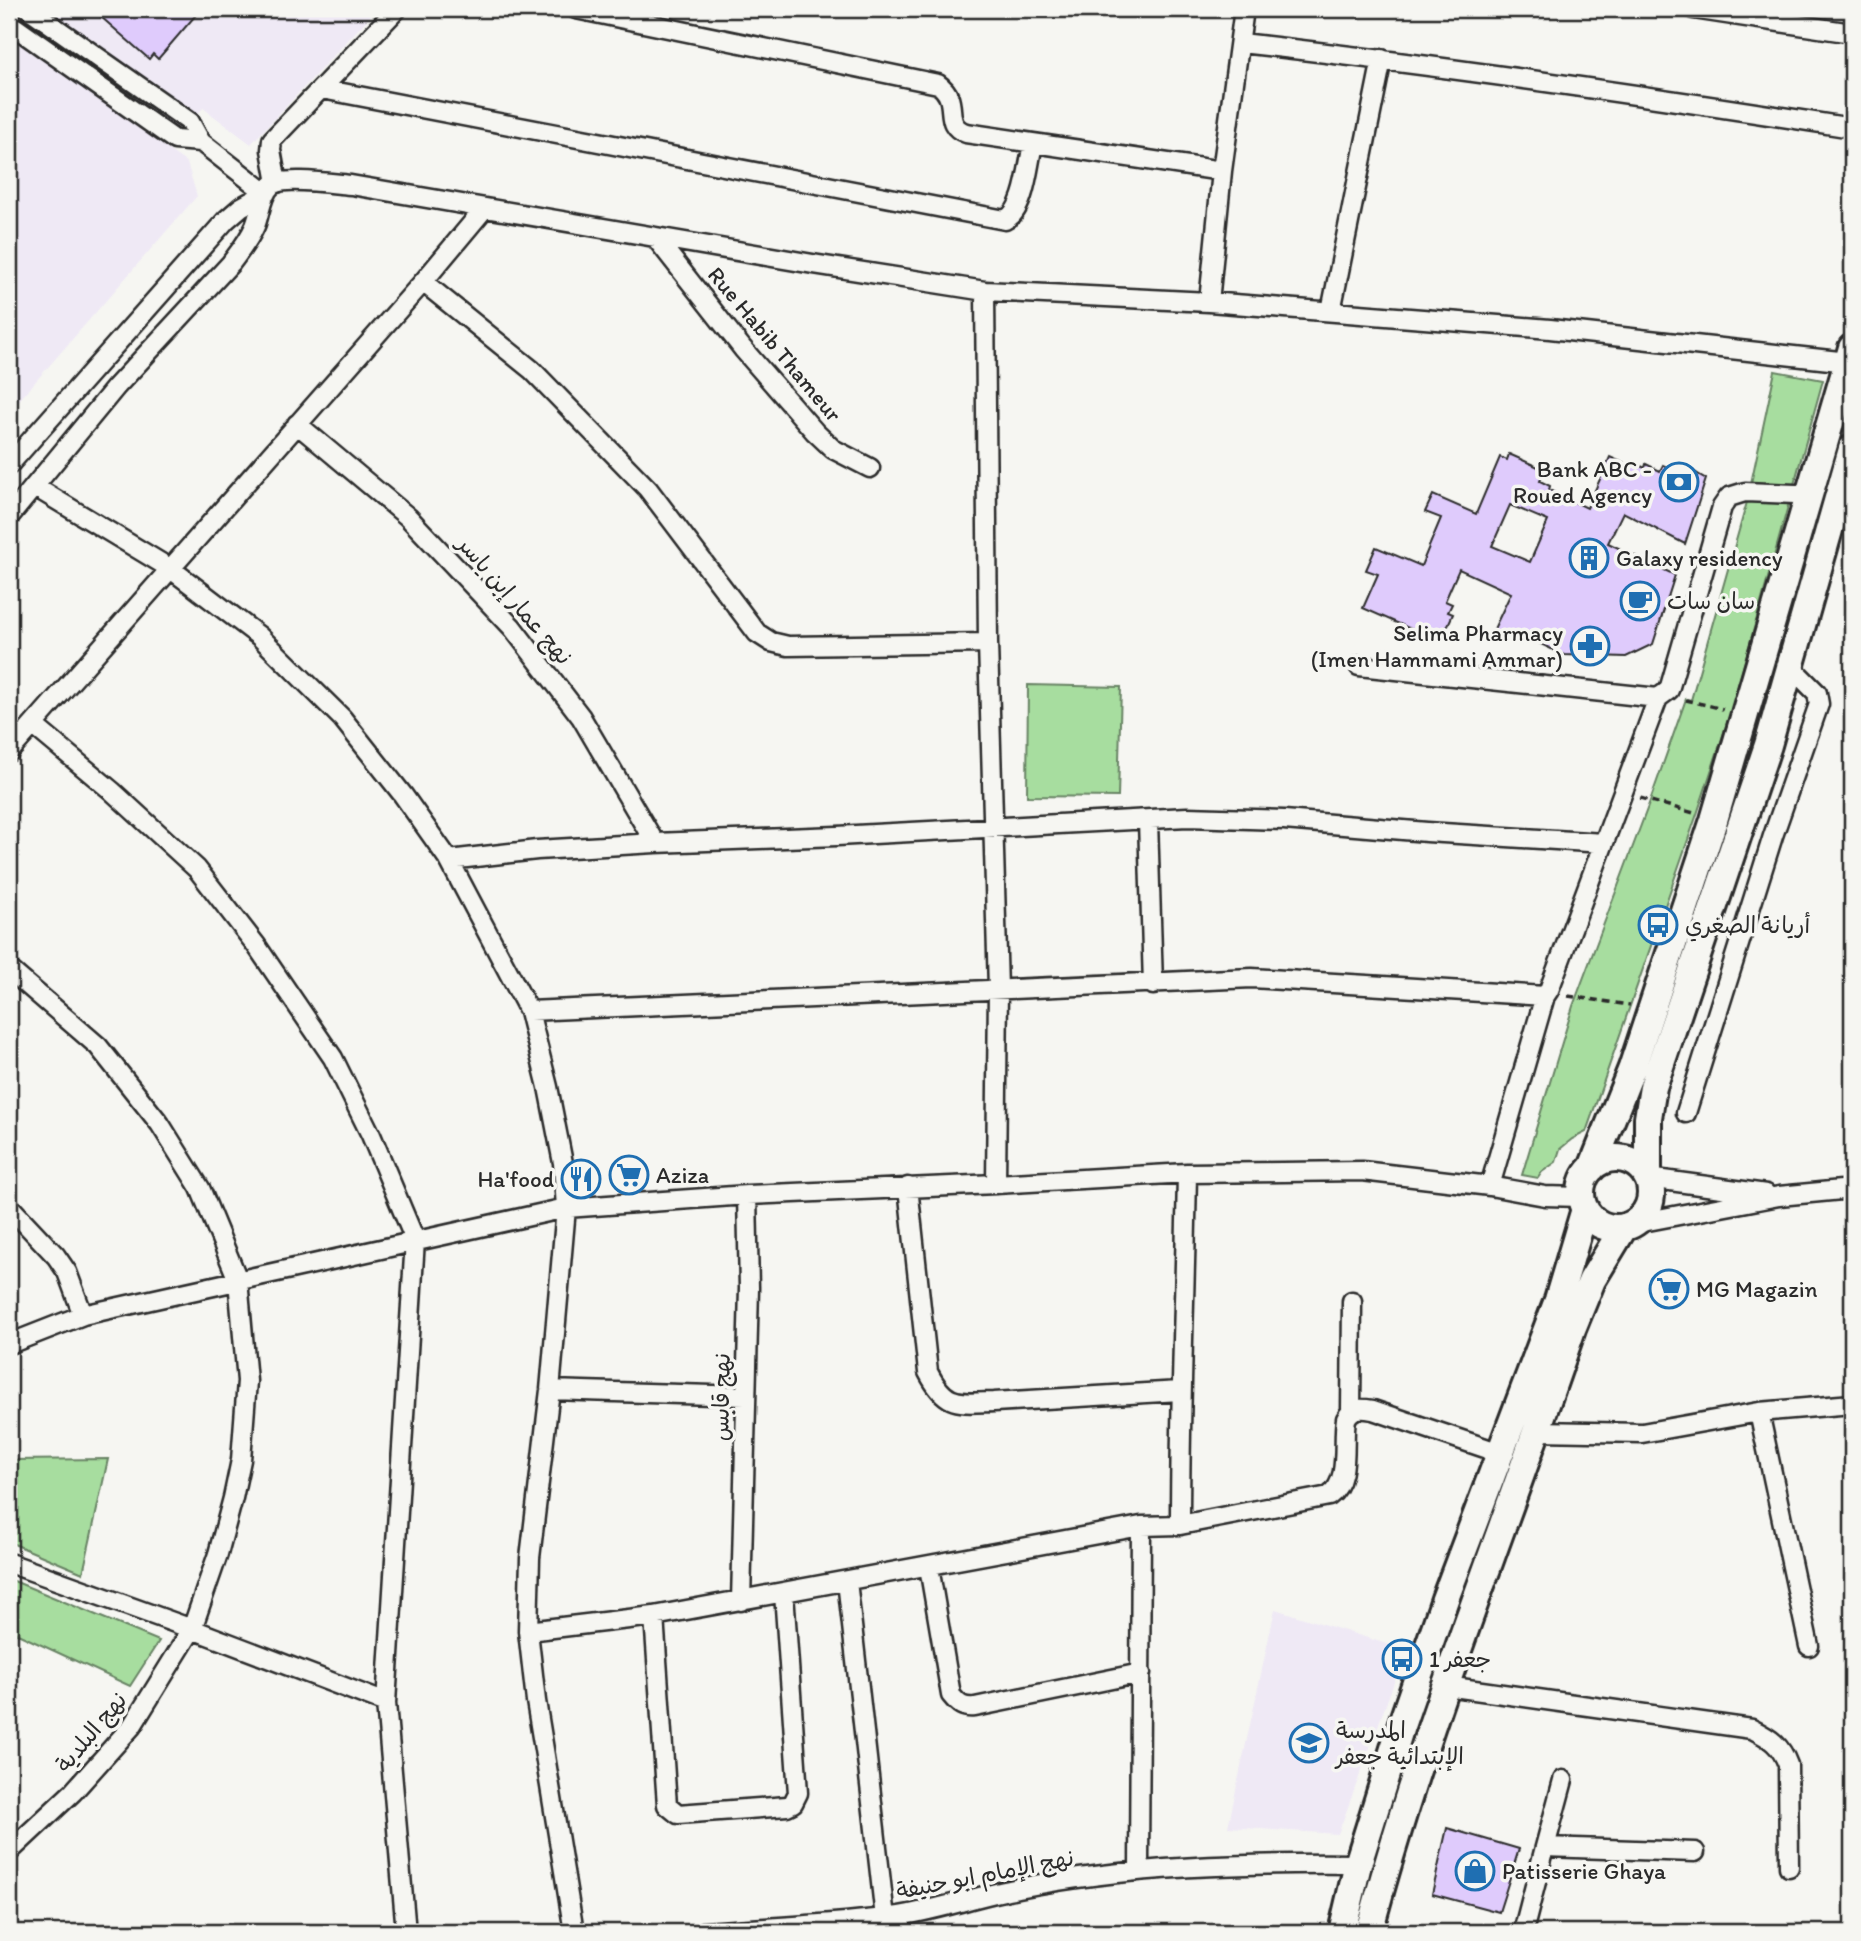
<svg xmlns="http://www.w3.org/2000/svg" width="1861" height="1941" font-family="Itim,'Playpen Sans Arabic',sans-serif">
	<rect width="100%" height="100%" fill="#f6f6f2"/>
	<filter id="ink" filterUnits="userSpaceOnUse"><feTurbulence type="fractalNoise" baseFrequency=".0143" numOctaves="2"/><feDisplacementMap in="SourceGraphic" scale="14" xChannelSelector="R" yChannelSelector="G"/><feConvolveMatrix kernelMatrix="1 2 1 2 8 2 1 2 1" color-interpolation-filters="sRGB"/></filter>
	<g filter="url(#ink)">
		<path fill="#efe9f5" d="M9,9H377L251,144L203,108L167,149L187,163L197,196L9,412Z
			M1275,1609L1406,1650L1338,1834L1228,1827Z"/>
		<path fill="#a7dd9f" stroke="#698465" stroke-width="2" d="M1775,371L1823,380L1731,711L1697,814L1586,1132L1572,1139L1560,1149L1556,1162L1542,1172L1538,1178L1522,1175L1573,1006L1650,801L1686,699L1691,700L1747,502Z
			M1028,685L1121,687L1118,797L1027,796Z
			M108,1459L83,1573L9,1542V1460Z
			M9,1579L159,1641L130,1686L9,1630Z"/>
		<path fill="#dfcbfc" stroke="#2b2b2b" stroke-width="2" fill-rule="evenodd" d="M92,9H201L158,59L153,54L149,59Z
			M1509,454L1545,470L1540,481L1550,486L1549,490L1587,508L1610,457L1630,466L1632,462L1645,468L1646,464L1660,471L1663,465L1677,472L1681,464L1706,479L1685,544L1623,512L1608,543L1675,575L1653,644L1626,657L1564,655L1524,636L1520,644L1493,631L1511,593L1459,569L1445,601L1452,604L1448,612L1453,614L1443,636L1433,632L1431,638L1363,608L1378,574L1366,570L1376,547L1421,566L1441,518L1425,512L1433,495L1476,514L1500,457L1507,460ZM1510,505L1548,521L1530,562L1492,546Z
			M1447,1828L1519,1849L1499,1912L1432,1894Z"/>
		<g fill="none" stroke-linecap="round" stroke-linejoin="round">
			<defs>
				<path id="street" d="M29,9L190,122L201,142L266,193
					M576,9L938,84C962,101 940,124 966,133L1222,171
					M1693,9L1852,33
					M9,23L175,140L201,142
					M1241,43C1446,66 1649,96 1852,128
					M322,89L1005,220C1025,211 1028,165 1033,144
					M277,183L271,150L272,140L397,9
					M655,237L743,349L815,432L833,449L870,468
					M423,282L532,370L648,489L757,633L771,642L788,646L988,643
					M985,291L988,643L998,989L996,1184
					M1209,302L1222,171L1244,9
					M1331,311L1382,59
					M297,424L408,517L512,627L581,717L655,843
					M9,465L226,220L241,207L266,193
					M35,487L171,569L259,636L342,718L403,795L449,860L529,1011L548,1087L563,1163L566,1208L550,1390L530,1558L528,1631L536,1701L574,1932
					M9,517L116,387L231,263C240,251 249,240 255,226C260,215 261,194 271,186C281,176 337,184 351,185L813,264L985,291L1209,302L1550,329L1848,362
					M1359,666L1658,698
					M33,725L112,791L197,869L256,945L333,1058L371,1135L415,1240L386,1703L406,1932
					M9,752L423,282L484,209
					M1148,820L1153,985
					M449,860L537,850L655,843L837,836L1187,817L1284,820L1427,832L1604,843
					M9,969L98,1046L160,1124L200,1188L238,1280L247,1381L241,1460L233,1498L218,1554L192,1629L132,1726L73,1792L9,1852
					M529,1011L1252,978L1545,996
					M1686,1113L1773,836L1819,704L1817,693L1791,667
					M1648,1178L1766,1194
					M1490,1186L1545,996L1549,990L1658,698L1669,690L1722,507L1729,497L1745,492L1795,494
					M908,1187L928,1372C946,1407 957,1403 994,1402L1180,1391
					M9,1206L56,1256L67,1272L83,1315
					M1632,1224L1779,1196L1852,1189
					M9,1344L83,1315L566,1208L747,1195L996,1184L1187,1173L1362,1171L1490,1186L1545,1196L1581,1197
					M550,1390L745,1396
					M1351,1412L1352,1301
					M1759,1412L1809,1646
					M1538,1431L1642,1433L1759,1412L1852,1404
					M1180,1525C1180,1408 1185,1291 1187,1173
					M9,1563L192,1629L386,1703
					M929,1567L951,1695C959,1705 963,1708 975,1707L1141,1673
					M847,1581L885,1918
					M741,1601L749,1288L747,1195
					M654,1616L667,1805L678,1814L787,1806L793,1803L798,1793L784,1593
					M528,1631L654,1616L1141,1526L1180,1525L1329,1496C1351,1480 1342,1443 1346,1419C1352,1407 1361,1408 1373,1410L1500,1453
					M1446,1686L1752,1729C1770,1738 1781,1745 1788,1765L1789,1867
					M1545,1847L1563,1780
					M1139,1871L1141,1526
					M704,1932C764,1928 825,1925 885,1918C931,1913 974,1896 1019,1888C1129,1866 1247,1863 1358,1864
					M1523,1932L1545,1847L1695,1852"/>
				<path id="secondary" d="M1581 1193a35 35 0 1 1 70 0a35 35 0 1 1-70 0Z
					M1592,1168L1632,1068L1714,820L1852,348
					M1648,1178V1118L1653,1087L1768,745L1852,449
					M1342,1932L1358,1864L1401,1726L1445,1599L1558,1300L1585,1209
					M1369,1932C1423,1727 1504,1530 1572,1329L1592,1280L1624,1227"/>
			</defs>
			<use href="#street" stroke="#2b2b2b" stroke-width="23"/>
			<use href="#secondary" stroke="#2b2b2b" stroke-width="32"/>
			<path stroke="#2b2b2b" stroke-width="3.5" stroke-dasharray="7 5" stroke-linecap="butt" d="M1686,700L1723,709
				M1640,798L1694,813
				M1568,996L1630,1005"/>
			<use href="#street" stroke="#f6f6f2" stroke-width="18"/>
			<use href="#secondary" stroke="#f6f6f2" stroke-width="26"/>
		</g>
	</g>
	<defs>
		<symbol id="bank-ring" viewBox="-11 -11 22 22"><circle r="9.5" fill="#f6f6f2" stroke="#1f6fb2" stroke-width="1.5"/><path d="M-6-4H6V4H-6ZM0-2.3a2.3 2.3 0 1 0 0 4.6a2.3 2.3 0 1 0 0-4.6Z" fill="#1f6fb2"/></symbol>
		<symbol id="building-ring" viewBox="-11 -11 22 22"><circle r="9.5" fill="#f6f6f2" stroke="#1f6fb2" stroke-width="1.5"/><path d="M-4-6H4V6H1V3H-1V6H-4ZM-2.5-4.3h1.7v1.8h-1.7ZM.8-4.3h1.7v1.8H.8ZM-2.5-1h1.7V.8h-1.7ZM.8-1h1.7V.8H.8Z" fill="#1f6fb2"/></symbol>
		<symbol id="cafe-ring" viewBox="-11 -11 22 22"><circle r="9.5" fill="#f6f6f2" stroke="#1f6fb2" stroke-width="1.5"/><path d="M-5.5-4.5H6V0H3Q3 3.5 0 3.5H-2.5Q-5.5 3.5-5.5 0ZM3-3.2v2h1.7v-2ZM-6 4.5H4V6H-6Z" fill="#1f6fb2"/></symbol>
		<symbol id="pharmacy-ring" viewBox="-11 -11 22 22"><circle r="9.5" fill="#f6f6f2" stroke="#1f6fb2" stroke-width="1.5"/><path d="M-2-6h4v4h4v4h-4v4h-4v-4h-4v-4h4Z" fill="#1f6fb2"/></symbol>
		<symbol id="bus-ring" viewBox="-11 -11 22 22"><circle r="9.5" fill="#f6f6f2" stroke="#1f6fb2" stroke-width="1.5"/><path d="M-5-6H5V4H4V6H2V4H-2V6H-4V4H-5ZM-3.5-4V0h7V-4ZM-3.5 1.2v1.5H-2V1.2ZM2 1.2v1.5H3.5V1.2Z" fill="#1f6fb2"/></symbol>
		<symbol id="supermarket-ring" viewBox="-11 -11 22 22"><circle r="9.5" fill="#f6f6f2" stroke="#1f6fb2" stroke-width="1.5"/><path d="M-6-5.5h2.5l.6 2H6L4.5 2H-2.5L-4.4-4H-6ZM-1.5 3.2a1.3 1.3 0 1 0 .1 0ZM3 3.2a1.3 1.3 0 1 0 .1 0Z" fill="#1f6fb2"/></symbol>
		<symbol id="restaurant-ring" viewBox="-11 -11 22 22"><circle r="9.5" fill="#f6f6f2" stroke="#1f6fb2" stroke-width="1.5"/><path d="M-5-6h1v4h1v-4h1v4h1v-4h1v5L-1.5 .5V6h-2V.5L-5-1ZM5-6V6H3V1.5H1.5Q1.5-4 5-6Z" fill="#1f6fb2"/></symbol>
		<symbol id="school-ring" viewBox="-11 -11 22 22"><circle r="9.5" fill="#f6f6f2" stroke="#1f6fb2" stroke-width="1.5"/><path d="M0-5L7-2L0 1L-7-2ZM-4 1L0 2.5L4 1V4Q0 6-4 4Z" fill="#1f6fb2"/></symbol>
		<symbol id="shop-ring" viewBox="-11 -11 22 22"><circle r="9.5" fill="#f6f6f2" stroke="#1f6fb2" stroke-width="1.5"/><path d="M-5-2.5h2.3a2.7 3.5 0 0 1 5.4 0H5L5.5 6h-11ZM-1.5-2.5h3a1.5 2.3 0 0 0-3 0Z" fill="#1f6fb2"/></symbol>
	</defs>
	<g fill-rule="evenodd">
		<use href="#bank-ring" x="1657" y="460" width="44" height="44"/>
		<use href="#building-ring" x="1567" y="536" width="44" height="44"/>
		<use href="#cafe-ring" x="1618" y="579" width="44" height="44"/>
		<use href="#pharmacy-ring" x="1568" y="624" width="44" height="44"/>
		<use href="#bus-ring" x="1636" y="903" width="44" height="44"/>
		<use href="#supermarket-ring" x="607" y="1153" width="44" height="44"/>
		<use href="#restaurant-ring" x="559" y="1157" width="44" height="44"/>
		<use href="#supermarket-ring" x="1647" y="1267" width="44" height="44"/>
		<use href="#bus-ring" x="1380" y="1637" width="44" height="44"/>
		<use href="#school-ring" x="1287" y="1721" width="44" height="44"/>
		<use href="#shop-ring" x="1453" y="1849" width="44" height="44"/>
	</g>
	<g text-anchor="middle" stroke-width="7" stroke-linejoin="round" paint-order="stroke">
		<g font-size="23" fill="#2b2b2b" stroke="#f6f6f2">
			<text transform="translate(775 344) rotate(50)" y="8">Rue Habib Thameur</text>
			<text transform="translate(515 600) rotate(49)" y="8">نهج عمار إبن ياسر</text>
			<text transform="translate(721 1397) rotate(-89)" y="8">نهج قابس</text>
			<text transform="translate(91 1732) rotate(-50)" y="8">نهج البلدية</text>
			<text transform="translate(985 1874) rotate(-11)" y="8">نهج الإمام ابو حنيفة</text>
		</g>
		<g font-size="23" fill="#2b2b2b" stroke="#f6f6f2" text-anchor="start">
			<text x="1652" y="477" text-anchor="end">Bank ABC -<tspan x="1652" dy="26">Roued Agency</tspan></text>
			<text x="1616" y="566">Galaxy residency</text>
			<text x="1667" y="609">سان سات</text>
			<text x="1563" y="641" text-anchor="end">Selima Pharmacy<tspan x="1563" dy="26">(Imen Hammami Ammar)</tspan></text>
			<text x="1685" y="933">أريانة الصغري</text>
			<text x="656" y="1183">Aziza</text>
			<text x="554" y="1187" text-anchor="end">Ha'food</text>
			<text x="1696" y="1297">MG Magazin</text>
			<text x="1429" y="1667">جعفر 1</text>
			<text x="1336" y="1738">المدرسة<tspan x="1336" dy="26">الإبتدائية جعفر</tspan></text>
			<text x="1502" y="1879">Patisserie Ghaya</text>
		</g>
	</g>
	<rect width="1861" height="1941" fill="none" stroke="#f6f6f2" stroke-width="35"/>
	<rect x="18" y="18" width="1826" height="1906" fill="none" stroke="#2b2b2b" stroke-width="2.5" filter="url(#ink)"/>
</svg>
